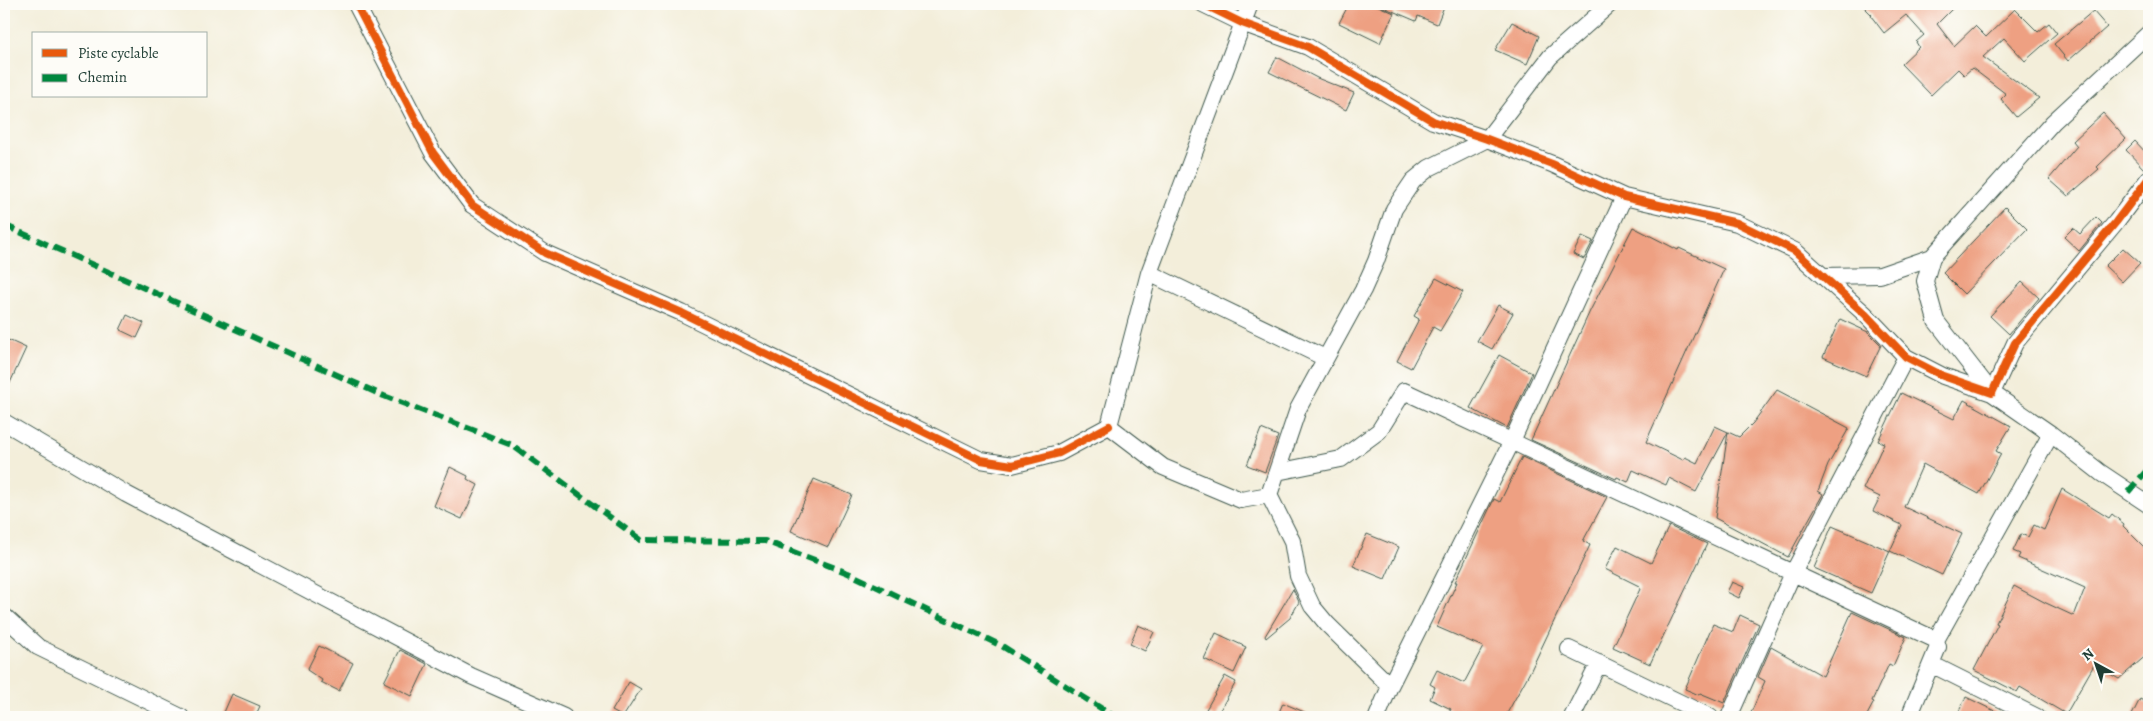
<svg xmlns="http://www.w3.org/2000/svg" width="2153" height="721" font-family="Alegreya,serif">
	<rect width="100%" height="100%" fill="#fdfcf7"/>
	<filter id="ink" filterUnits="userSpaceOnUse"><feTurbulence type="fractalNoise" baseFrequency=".02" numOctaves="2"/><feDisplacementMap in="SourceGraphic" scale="10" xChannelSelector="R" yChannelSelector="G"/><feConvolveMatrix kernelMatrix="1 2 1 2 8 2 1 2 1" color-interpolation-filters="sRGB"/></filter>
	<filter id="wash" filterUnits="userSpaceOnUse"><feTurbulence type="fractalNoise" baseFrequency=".0096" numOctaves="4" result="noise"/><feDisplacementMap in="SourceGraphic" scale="20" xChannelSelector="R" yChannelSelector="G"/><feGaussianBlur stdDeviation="1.12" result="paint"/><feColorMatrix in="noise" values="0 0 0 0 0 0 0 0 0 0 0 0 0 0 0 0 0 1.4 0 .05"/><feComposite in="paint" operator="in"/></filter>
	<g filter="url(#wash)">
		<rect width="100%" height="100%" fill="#f3eeda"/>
		<g id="blocks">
			<path fill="#eea082" d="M1349,4H1374L1394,13L1380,43L1339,23Z
				M1376,4H1445L1437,24L1418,16L1416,21Z
				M1861,4H1957L1937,24L1954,46L1975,26L1986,37L2015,9L2038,32L2049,23L2057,33L2025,61L2004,38L1983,57L2039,98L2016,117L2001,99L2006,94L1972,68L1964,75L1958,69L1931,95L1901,64L1919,47L1916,42L1924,35L1906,15L1884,33L1871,16L1872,15Z
				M2093,11L2107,27L2068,61L2054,44Z
				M1512,22L1539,36L1527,64L1495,50Z
				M1277,57L1317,78L1354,93L1346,110L1269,72Z
				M2103,113L2126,139L2097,167L2099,169L2068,196L2049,179L2077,146L2073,141Z
				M2135,141L2149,156V168L2144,169L2126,150Z
				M2005,207L2027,229L1964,294L1943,273Z
				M2096,217L2102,223L2079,251L2064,237L2073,228L2080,234Z
				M1633,227L1678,250L1679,248L1724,269L1646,442L1683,460L1685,457L1697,463L1715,426L1728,432L1696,492L1669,478L1666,485L1633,470L1628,482L1617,477L1616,479L1531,440L1590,311Z
				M1582,236L1593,241L1584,259L1573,254Z
				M2123,248L2140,263L2122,282L2105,266Z
				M1436,278L1463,292L1440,331L1433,327L1411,368L1397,361L1419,319L1414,316Z
				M2022,282L2039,298L2009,334L1990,316Z
				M1498,305L1513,313L1492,349L1477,341Z
				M127,315L144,323L137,338L120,330Z
				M1840,319L1868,332L1881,345L1866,376L1823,357Z
				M4,338L26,348L4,396Z
				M1499,355L1532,373L1507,428L1470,408Z
				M1777,390L1849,428L1828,465L1818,491L1823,494L1788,557L1715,518L1728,432L1739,437L1753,423Z
				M1901,393L1954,419L1964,400L2011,426L1996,451L2001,454L1979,494L1923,464L1904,507L1962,534L1942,575L1890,551L1902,525L1873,511L1880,497L1863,489L1884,443L1878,441Z
				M1261,429L1278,436L1265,472L1247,465Z
				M1522,457L1607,497L1583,541L1590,545L1531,670L1505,717H1458L1449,713L1451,709L1430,699L1435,687L1430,684L1437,670L1464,683L1483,647L1437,627L1457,582H1455L1494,499L1500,502Z
				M450,467L468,476L467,479L478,485L462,519L434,506Z
				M814,479L852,495L828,547L791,531Z
				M2062,489L2109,518L2112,514L2124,524L2123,526L2147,550L2146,552L2149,555V653L2119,679L2094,665L2066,714L2020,687L2017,692L1974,670L1998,624L1996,623L2014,586L2046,603L2074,616L2085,588L2018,558L2020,554L2013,551L2021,534L2028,537L2034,525L2044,530Z
				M1669,526L1707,544L1650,664L1613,647L1640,589L1639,586L1605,569L1617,546L1651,563Z
				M1832,526L1890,551L1871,593L1814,568Z
				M1367,534L1399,547L1385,579L1353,566Z
				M1732,582L1744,587L1739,598L1727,592Z
				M1293,589L1299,602L1290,618L1266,638L1265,636Z
				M1852,612L1906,637L1893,666L1889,664L1872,701L1874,702L1866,717H1749L1765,681L1758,677L1771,647L1823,676Z
				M1740,615L1759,624L1724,703L1700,693L1699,695L1685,689L1713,624L1733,632Z
				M1138,625L1154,632L1145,651L1130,644Z
				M1216,633L1246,647L1234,673L1204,659Z
				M319,646L353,663L339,691L321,682L322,680L307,670Z
				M400,650L427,664L412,696L384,682Z
				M1225,676L1236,682L1216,717L1204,713Z
				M629,682L641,689L623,717L612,711Z
				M232,694L260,706L255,717H222Z
				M1966,697L2007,717H1956Z
				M2140,699L2149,704V717H2131Z
				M1283,703L1316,717H1277Z"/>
		</g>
	</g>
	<g filter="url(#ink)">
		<use href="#blocks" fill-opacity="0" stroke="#3f584d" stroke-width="1"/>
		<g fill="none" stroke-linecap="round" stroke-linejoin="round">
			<defs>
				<path id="street" d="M356,4L433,153L472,205L545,253L682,313L981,460L1012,465L1059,453L1109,426
					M1203,4L1242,23L1308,47L1433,121L1487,139L1552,164L1624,197L1737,223L1795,251L1865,314L1906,357L1943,376L1992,393L2015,343L2116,222L2149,178
					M1250,4L1149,273L1109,426L1163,467L1241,500L1269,495
					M2149,33L2053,122L1932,257L1925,281L1936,321L1992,393L2051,434L2101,473L2149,505
					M1149,273L1325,358
					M1823,276L1880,275L1932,257
					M4,422L126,494L471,676L564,717
					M1277,472L1341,459L1379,431L1404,391L1936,640
					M4,616L38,647L181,717
					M1569,649L1710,717
					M1931,664L2037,717
					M1390,686L1327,624L1312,606L1298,576L1292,541L1269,495L1298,409L1363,290L1376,261L1394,209L1413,181L1429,168L1487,139L1550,57L1610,4
					M1377,717L1390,686L1512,441L1624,197
					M1572,717L1599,663
					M1729,717L1793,573L1906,357
					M1909,717L1938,647L1936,640L2051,434"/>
			</defs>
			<use href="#street" stroke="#3f584d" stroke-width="18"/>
			<use href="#street" stroke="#fff" stroke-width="16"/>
			<path stroke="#00873e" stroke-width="6" stroke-dasharray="12 6" stroke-linecap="butt" d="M4,225L384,396L512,445L641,540L765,541L848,573L1002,646L1115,717
				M2128,492L2149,468"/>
			<defs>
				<path id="cycleway" d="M356,4L433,153L472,205L545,253L682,313L981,460L1012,465L1059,453L1109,426
					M1203,4L1242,23L1308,47L1433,121L1487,139L1552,164L1624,197L1737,223L1795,251L1865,314L1906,357L1943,376L1992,393L2015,343L2116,222L2149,178"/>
			</defs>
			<use href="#cycleway" stroke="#fdfcf7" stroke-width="11"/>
			<use href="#cycleway" stroke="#e8590c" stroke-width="8"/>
		</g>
	</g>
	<rect width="2153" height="721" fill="none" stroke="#fdfcf7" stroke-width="20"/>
	<rect x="32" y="32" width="175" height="65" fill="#fdfcf7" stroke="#a4b0a9"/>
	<rect x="42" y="49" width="25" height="8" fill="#e8590c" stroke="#a4b0a9"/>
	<text x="78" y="58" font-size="15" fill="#1f3d34">Piste cyclable</text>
	<rect x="42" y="74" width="25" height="8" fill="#00873e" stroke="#a4b0a9"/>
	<text x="78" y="82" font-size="15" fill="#1f3d34">Chemin</text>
	<g transform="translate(2096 664) rotate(320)" stroke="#fdfcf7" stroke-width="4" paint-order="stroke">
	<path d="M0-4L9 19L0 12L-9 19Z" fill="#1f3d34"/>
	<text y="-8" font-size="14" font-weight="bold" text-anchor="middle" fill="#1f3d34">N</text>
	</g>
</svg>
